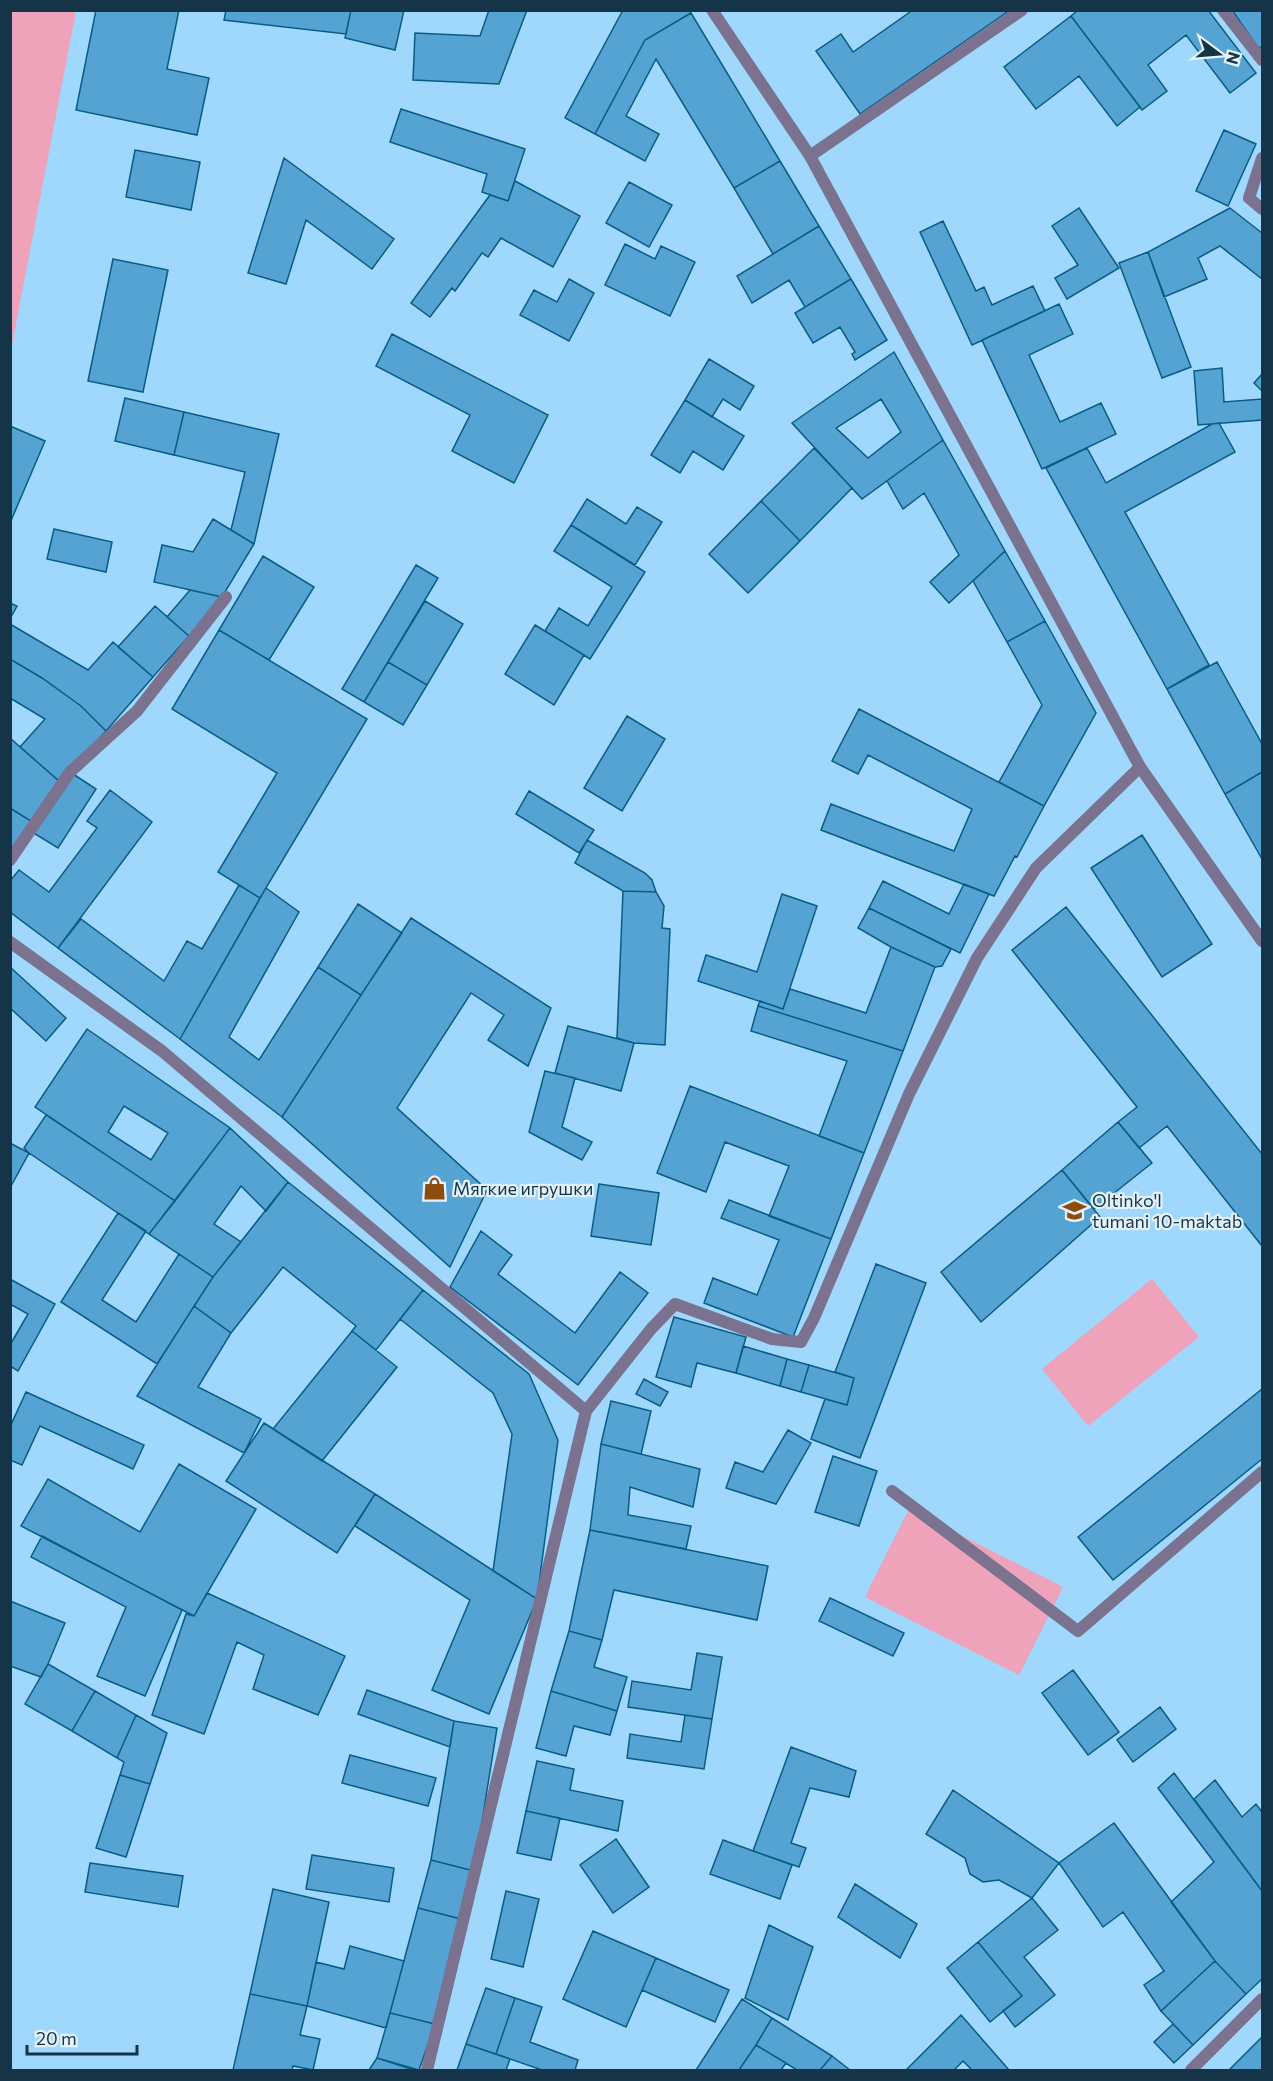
<svg xmlns="http://www.w3.org/2000/svg" width="1273" height="2081" font-family="Commissioner,sans-serif">
	<rect width="100%" height="100%" fill="#9fd7fd"/>
	<path fill="#eea3bb" d="M11,10L76,11L11,350L10,11Z
		M1152,1279L1199,1337L1088,1426L1042,1369Z
		M909,1509L1063,1587L1019,1675L865,1597Z"/>
	<path fill="#55a3d3" stroke="#095c86" stroke-width="1.5" fill-rule="evenodd" d="M96,10H179L167,69L209,78L197,135L76,110Z
		M226,10H351L346,34L224,20Z
		M351,10H404L395,50L345,38Z
		M489,10H527L499,84L413,80L415,33L480,36Z
		M623,10H690L691,13L645,40L595,134L565,118Z
		M913,10H1010L860,114L816,51L841,34L853,52Z
		M1078,10H1208L1256,73L1230,93L1186,35L1148,65L1167,91L1142,110L1071,16Z
		M1232,10H1262V46L1259,49Z
		M691,13L780,161L734,188L656,59L626,116L659,134L645,161L595,134L645,40Z
		M1071,16L1140,107L1117,126L1079,76L1036,109L1004,67Z
		M401,109L525,149L508,201L482,192L487,174L390,142Z
		M1224,130L1256,144L1228,206L1196,191Z
		M135,150L200,162L191,210L126,197Z
		M284,158L394,239L372,269L306,220L286,284L248,273Z
		M780,161L819,226L773,254L734,188Z
		M515,181L580,216L553,267L501,238L488,257L482,253L455,291L452,288L430,317L411,303L490,195L508,201Z
		M629,182L672,205L649,247L606,223Z
		M1079,208L1119,268L1067,299L1055,278L1078,265L1052,226Z
		M1230,208L1262,233V279L1220,246L1198,258L1207,279L1164,297L1148,252Z
		M943,221L976,291L984,287L992,305L1033,286L1045,311L972,345L920,232Z
		M819,226L851,279L805,307L789,280L752,303L737,276Z
		M625,244L655,259L661,246L695,262L670,316L605,285Z
		M1148,252L1191,367L1162,378L1119,263Z
		M113,259L168,270L143,392L88,381Z
		M569,279L594,293L569,341L520,315L534,290L557,302Z
		M851,279L887,340L855,360L852,354L855,352L840,327L813,343L795,313Z
		M1059,304L1073,334L1029,355L1060,422L1101,403L1116,434L1042,469L982,340Z
		M392,334L548,415L514,483L452,451L470,415L376,366Z
		M894,352L943,440L862,499L792,423ZM881,399L901,432L868,458L836,428Z
		M709,359L754,386L740,410L723,399L712,417L685,400Z
		M1222,368L1224,402L1262,399V420L1198,425L1194,371Z
		M1262,374V391L1254,383Z
		M125,398L184,412L174,455L115,441Z
		M685,400L744,436L723,470L693,451L680,473L651,455Z
		M184,412L279,434L254,544L231,530L245,472L174,455Z
		M1219,423L1235,452L1125,512L1209,665L1167,689L1046,468L1087,448L1106,483L1212,424Z
		M10,426L45,441L10,523Z
		M943,440L1005,551L949,603L930,582L959,555L924,493L903,509L887,481Z
		M814,448L852,488L800,541L761,501Z
		M587,499L626,524L637,507L662,522L635,565L571,525Z
		M761,501L800,541L748,593L709,554Z
		M213,519L254,544L222,597L154,582L162,545L193,552Z
		M571,525L645,572L590,659L545,631L559,608L588,626L612,587L554,551Z
		M54,529L112,542L106,572L47,559Z
		M1005,551L1045,621L1007,642L973,581Z
		M263,556L314,587L269,660L219,630Z
		M416,565L438,578L364,702L342,689Z
		M190,590L222,597L189,636L167,617Z
		M425,601L463,624L427,685L388,662Z
		M10,603L17,606L10,619Z
		M155,606L189,636L153,677L118,647Z
		M1045,621L1096,713L1044,806L999,782L1042,705L1007,642Z
		M10,624L88,670L113,642L153,677L106,731L81,706L42,678L10,659Z
		M535,625L584,655L554,705L505,674Z
		M219,630L367,719L260,898L218,872L277,773L172,709Z
		M10,659L42,678L81,706L106,731L60,782L20,747L45,719L10,698Z
		M388,662L427,685L403,725L364,702Z
		M1217,662L1262,744V772L1225,794L1167,689Z
		M859,709L1044,806L1017,857L1015,856L994,896L821,830L831,804L954,851L972,809L868,755L858,774L832,761Z
		M627,716L665,739L622,811L584,788Z
		M10,738L60,782L34,823L10,808Z
		M70,772L96,789L58,848L32,832Z
		M1262,772V859L1225,794Z
		M110,790L152,822L58,948L10,912V881L19,870L49,892L97,828L87,821Z
		M529,791L594,830L579,853L516,814Z
		M10,808L34,823L10,856Z
		M1142,835L1212,944L1162,977L1091,868Z
		M587,840L645,873L652,880L656,892L623,891L575,863Z
		M883,881L949,914L964,884L989,894L960,953L869,908Z
		M239,885L260,898L180,1039L58,948L81,919L164,981L187,941L202,949Z
		M266,888L299,912L229,1037L259,1060L318,967L361,995L282,1117L180,1039Z
		M623,891L656,892L664,906L662,928L670,929L665,1045L634,1043L617,1038Z
		M782,894L817,906L783,1009L698,981L706,955L757,972Z
		M358,904L402,933L361,995L318,967Z
		M1066,907L1262,1154V1246L1167,1126L1139,1148L1118,1122L1137,1107L1012,950Z
		M869,908L951,949L942,966L935,967L891,947L858,928Z
		M411,918L551,1008L528,1066L488,1040L504,1015L471,993L397,1108L487,1190L450,1267L282,1117Z
		M891,947L935,967L903,1051L758,1006L760,1001L783,1009L790,989L866,1013Z
		M10,967L66,1018L46,1041L10,1008Z
		M758,1006L903,1051L864,1153L819,1136L847,1061L751,1031Z
		M568,1026L634,1043L621,1091L555,1073Z
		M87,1029L230,1128L175,1201L35,1107ZM124,1106L168,1133L151,1160L108,1132Z
		M545,1071L575,1078L562,1127L592,1142L582,1160L529,1132Z
		M690,1086L864,1153L831,1239L769,1216L789,1166L725,1142L706,1192L657,1173Z
		M46,1115L175,1201L149,1234L29,1153L24,1148Z
		M1118,1122L1152,1163L1094,1209L1062,1170Z
		M230,1128L288,1182L266,1211L241,1186L214,1224L241,1242L213,1277L149,1234Z
		M10,1143L29,1153L10,1188Z
		M1062,1170L1100,1217L981,1322L941,1272Z
		M288,1182L423,1290L376,1350L352,1331L356,1326L283,1267L231,1333L194,1306L213,1277Z
		M599,1184L659,1193L651,1245L591,1236Z
		M729,1200L831,1239L793,1337L704,1303L713,1278L757,1295L779,1240L721,1218Z
		M118,1213L146,1231L102,1300L136,1322L179,1254L213,1277L157,1364L61,1302Z
		M481,1231L512,1255L498,1274L575,1333L620,1272L648,1293L578,1385L450,1287Z
		M876,1264L926,1283L860,1458L811,1439L825,1399L847,1405L854,1378L835,1372Z
		M10,1279L55,1304L18,1371L10,1366V1345L28,1314L10,1304Z
		M423,1290L529,1374L558,1440L537,1599L493,1571L512,1434L493,1393L400,1319Z
		M194,1306L231,1333L198,1387L261,1419L244,1453L137,1396Z
		M674,1317L746,1337L736,1373L697,1363L691,1387L656,1377Z
		M352,1331L397,1367L322,1461L273,1429Z
		M743,1346L787,1359L780,1386L736,1373Z
		M787,1359L809,1365L801,1392L780,1386Z
		M809,1365L854,1378L847,1405L801,1392Z
		M644,1379L668,1392L660,1406L636,1394Z
		M1262,1389V1459L1113,1580L1078,1537Z
		M26,1392L144,1445L133,1469L40,1426L22,1465L10,1460V1427Z
		M611,1401L651,1411L641,1454L601,1444Z
		M264,1423L375,1494L337,1553L226,1481Z
		M788,1430L811,1443L776,1504L726,1488L735,1462L763,1472Z
		M601,1444L700,1469L693,1507L630,1487L628,1515L691,1526L686,1549L590,1530Z
		M833,1456L877,1471L859,1526L815,1512Z
		M179,1464L256,1509L194,1616L21,1526L48,1479L140,1532Z
		M375,1494L537,1599L489,1714L432,1690L470,1600L355,1526Z
		M590,1530L768,1566L757,1620L614,1590L602,1640L569,1631Z
		M42,1536L182,1610L145,1696L97,1676L126,1607L31,1557Z
		M207,1593L345,1656L318,1715L253,1689L264,1655L237,1642L204,1734L152,1715L186,1614L194,1616Z
		M830,1598L904,1633L893,1656L819,1621Z
		M10,1601L65,1623L48,1664L41,1677L10,1666Z
		M569,1631L602,1640L594,1667L627,1677L617,1711L551,1691Z
		M697,1653L722,1657L712,1719L628,1707L632,1681L691,1690Z
		M48,1664L95,1691L72,1731L25,1704Z
		M1073,1670L1119,1732L1088,1755L1042,1693Z
		M367,1690L454,1721L450,1747L358,1714Z
		M95,1691L136,1715L117,1758L72,1731Z
		M551,1691L617,1711L610,1735L574,1726L566,1756L536,1748Z
		M1160,1707L1176,1729L1133,1762L1117,1740Z
		M136,1715L167,1733L150,1784L120,1775L124,1762L117,1758Z
		M685,1715L712,1719L704,1769L627,1758L630,1734L681,1742Z
		M454,1721L497,1728L474,1871L431,1860Z
		M791,1747L856,1771L849,1797L810,1788L791,1843L806,1848L799,1867L753,1851Z
		M350,1755L436,1778L428,1806L342,1783Z
		M537,1761L574,1769L570,1790L623,1801L618,1831L526,1811Z
		M1174,1773L1262,1891V1979L1246,1994L1215,1961L1171,1902L1214,1862L1158,1788Z
		M120,1775L150,1784L126,1857L96,1848Z
		M1215,1780L1242,1817L1256,1804L1262,1812V1891L1194,1799Z
		M953,1790L1059,1863L1032,1898L999,1880L983,1882L970,1874L965,1858L926,1834Z
		M526,1811L560,1818L551,1860L517,1853Z
		M1114,1823L1215,1961L1161,2011L1144,1985L1164,1971L1123,1912L1103,1927L1059,1863Z
		M616,1839L649,1887L613,1913L580,1865Z
		M723,1840L792,1865L780,1899L710,1874Z
		M312,1855L394,1868L389,1902L306,1889Z
		M431,1860L474,1871L461,1919L418,1908Z
		M90,1863L183,1876L178,1907L85,1892Z
		M855,1884L917,1924L900,1958L838,1917Z
		M273,1889L329,1902L307,2006L250,1994Z
		M506,1891L539,1899L523,1967L491,1959Z
		M1032,1898L1058,1930L1024,1957L1055,1995L1015,2027L1003,2011L1022,1996L978,1942Z
		M418,1908L461,1919L435,2024L390,2013Z
		M769,1925L813,1947L788,2020L745,1998Z
		M593,1931L656,1958L626,2027L563,1999Z
		M978,1942L1022,1996L990,2022L947,1968Z
		M350,1946L404,1961L386,2028L307,2006L316,1962L344,1969Z
		M656,1958L729,1990L715,2022L642,1990Z
		M1215,1961L1246,1994L1193,2045L1161,2011Z
		M486,1988L515,1998L496,2054L466,2044Z
		M250,1994L307,2006L300,2035L320,2039L313,2070L293,2066L292,2070H233Z
		M515,1998L542,2007L530,2042L578,2060L575,2070H542L496,2054Z
		M742,1999L772,2018L756,2045L739,2070H696Z
		M390,2013L435,2024L419,2070L377,2058Z
		M961,2015L1009,2070H972L963,2061L954,2070H906Z
		M772,2018L832,2056L820,2070H797L756,2045Z
		M1173,2024L1193,2045L1174,2063L1154,2042Z
		M1262,2037V2070H1229Z
		M466,2044L510,2059L506,2070H457Z
		M756,2045L786,2063L781,2070H739Z
		M832,2056L850,2070H820Z
		M377,2058L414,2070H369Z"/>
	<g fill="none" stroke-linecap="round" stroke-linejoin="round">
		<path stroke="#7a728e" stroke-width="12" d="M892,1491L1078,1631L1262,1472"/>
		<path stroke="#7a728e" stroke-width="12" d="M1223,10L1262,60
			M810,156L1022,10
			M1262,158L1249,198L1262,209
			M10,860L70,772L137,711L226,597
			M10,942L162,1051L586,1411L427,2070
			M586,1411L651,1329L675,1304L772,1339L801,1342L814,1318L909,1094L977,958L1036,868L1140,767
			M1191,2070L1262,1999"/>
		<path stroke="#7a728e" stroke-width="12" d="M712,10L810,156L1140,767L1262,941"/>
	</g>
	<defs>
		<symbol id="shop-bare" viewBox="-9 -9 18 18"><path d="M-5-2.5h2.3a2.7 3.5 0 0 1 5.4 0H5L5.5 6h-11ZM-1.5-2.5h3a1.5 2.3 0 0 0-3 0Z" fill="#8b4d10" stroke="#e4f2fb" stroke-width="2.5" paint-order="stroke"/></symbol>
		<symbol id="school-bare" viewBox="-9 -9 18 18"><path d="M0-5L7-2L0 1L-7-2ZM-4 1L0 2.5L4 1V4Q0 6-4 4Z" fill="#8b4d10" stroke="#e4f2fb" stroke-width="2.5" paint-order="stroke"/></symbol>
	</defs>
	<g fill-rule="evenodd">
		<use href="#shop-bare" x="418" y="1172" width="33" height="33"/>
		<use href="#school-bare" x="1058" y="1194" width="33" height="33"/>
	</g>
	<g text-anchor="middle" stroke-width="4.5" stroke-linejoin="round" paint-order="stroke">
		<g font-size="18" fill="#163447" stroke="#e4f2fb" text-anchor="start">
			<text x="453" y="1195">Мягкие игрушки</text>
			<text x="1092" y="1207">Oltinko'l<tspan x="1092" dy="21">tumani 10-maktab</tspan></text>
		</g>
	</g>
	<rect width="1273" height="2081" fill="none" stroke="#163447" stroke-width="24"/>
	<g transform="translate(1219 54) rotate(106)" stroke="#e4f2fb" stroke-width="4.5" paint-order="stroke">
	<path d="M0-4.5L10 22L0 15L-10 22Z" fill="#163447"/>
	<text y="-9" font-size="16" font-weight="bold" text-anchor="middle" fill="#163447">N</text>
	</g>
	<path d="M27 2045v9h110v-9" fill="none" stroke="#163447" stroke-width="3"/>
	<text x="36" y="2045" font-size="18" fill="#163447" stroke="#e4f2fb" stroke-width="4.5" paint-order="stroke">20 m</text>
</svg>
